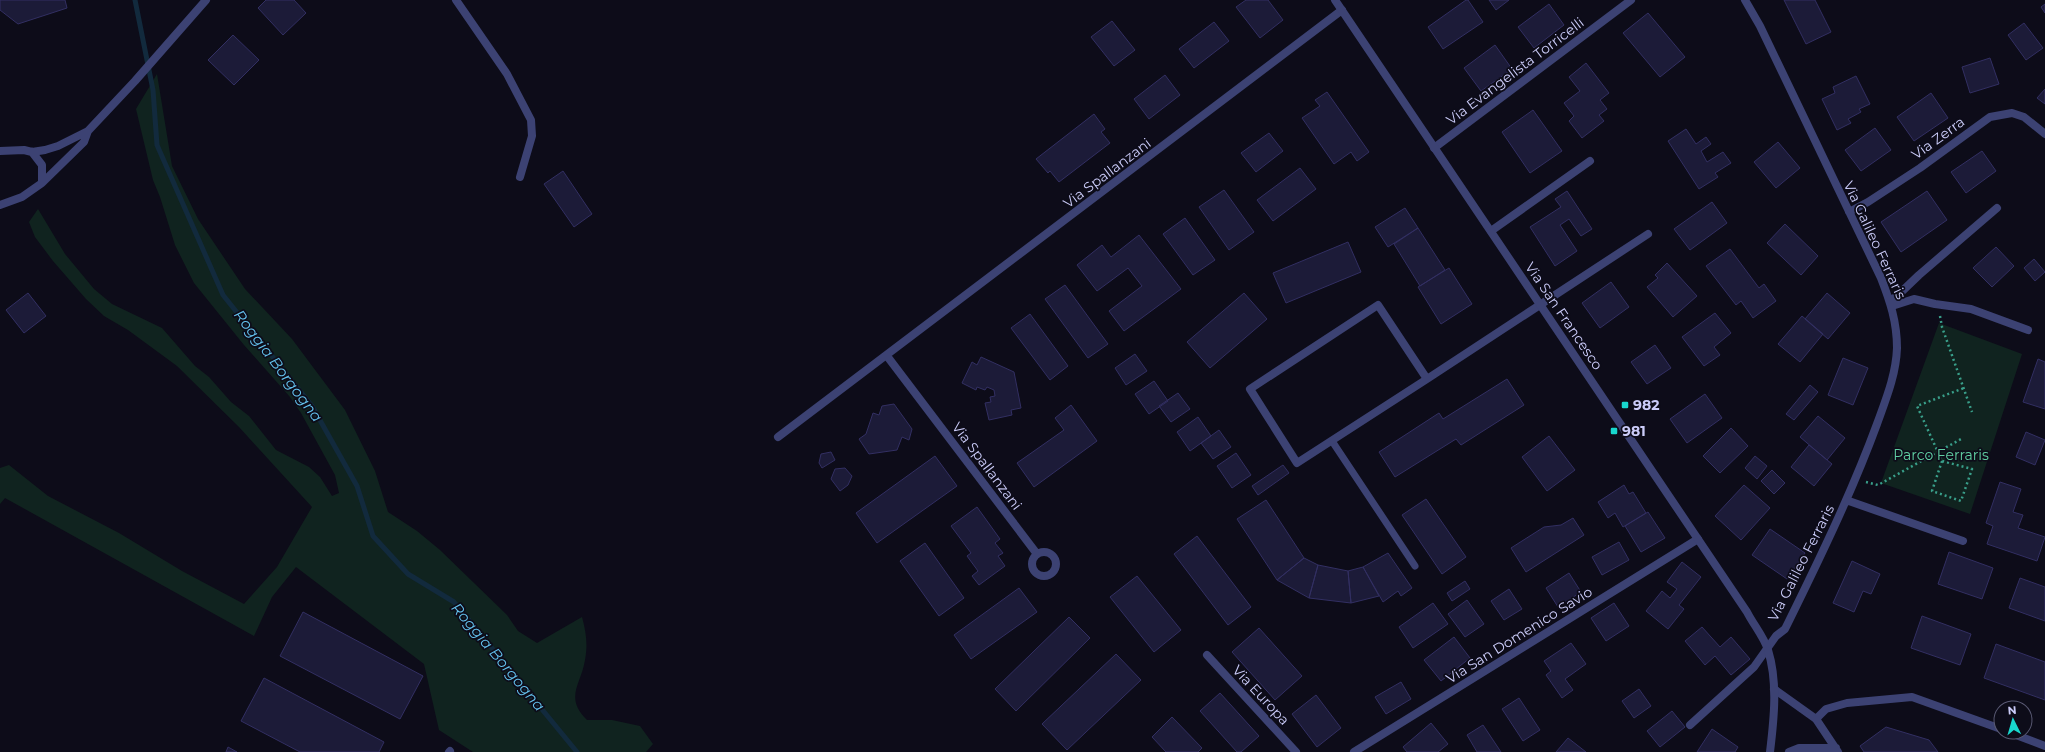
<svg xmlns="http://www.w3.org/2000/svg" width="2045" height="752" font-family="Montserrat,sans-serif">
	<rect width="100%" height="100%" fill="#0d0c19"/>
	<path fill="#10231f" d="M157,74L172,166L198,219L245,289L292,339L345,410L375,471L388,512L417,531L440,550L507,615L518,631L537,643L582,617C586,632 588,644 585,660C581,685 564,697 587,720H612L640,726L653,744L646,752H473L439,730L424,664L296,567L272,597L254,636L5,498L0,504V468L9,465L48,496L119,533L182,571L244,604L277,567L312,507L239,427L177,366L128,330L104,316L86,299L53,261L35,237L29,222L38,209L65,254L94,289L112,304L162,328L195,366L209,377L231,402L249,416L276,450L309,467L320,477L332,496L339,493L335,475L301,413L290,397L244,345L194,283L175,245L160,197L153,180L136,109Z
		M1939,323L2022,354L1970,514L1881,483Z"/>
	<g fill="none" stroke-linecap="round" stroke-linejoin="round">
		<path stroke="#122a3d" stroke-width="5" d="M135,0L153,90L157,145L223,295L312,406L357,486L373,536L408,574L454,602L577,752"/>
	</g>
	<path fill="#1c1b38" stroke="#322f62" d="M0,0H65L67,8L18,24L0,10Z
		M266,0H294L306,13L283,35L258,8Z
		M1246,0H1268L1283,20L1260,38L1236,7Z
		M1466,0H1468L1483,22L1443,49L1428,27Z
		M1489,0H1509L1496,10Z
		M1784,0H1815L1831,32L1806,44Z
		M1549,4L1564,25L1534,48L1518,27Z
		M2045,4V13L2041,7Z
		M1648,13L1685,57L1660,77L1623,33Z
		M1112,21L1135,50L1114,66L1091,37Z
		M1214,22L1229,41L1194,68L1179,49Z
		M2024,23L2043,48L2026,60L2008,35Z
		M233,35L259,60L234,85L208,60Z
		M1495,45L1512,69L1481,91L1464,68Z
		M1990,58L1999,84L1970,93L1962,67Z
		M1586,63L1609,93L1600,100L1607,109L1599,115L1604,121L1582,138L1569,121L1574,116L1564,103L1580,91L1569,77Z
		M1165,75L1180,95L1149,119L1134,99Z
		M1856,76L1870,104L1859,109L1861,112L1848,119L1851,123L1837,130L1822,99L1835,93L1833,87Z
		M2045,89V104L2037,98Z
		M1327,92L1369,152L1357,161L1351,152L1334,164L1302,118L1320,106L1315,100Z
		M1931,93L1948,118L1914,141L1897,117Z
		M1533,110L1562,151L1530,173L1502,132Z
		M1094,114L1105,129L1101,132L1110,143L1059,182L1050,171L1048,173L1036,159Z
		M1875,128L1891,150L1861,171L1845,150Z
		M1686,129L1696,144L1706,137L1711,144L1701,151L1707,162L1723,152L1731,163L1715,173L1718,177L1699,189L1668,141Z
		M1269,133L1283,151L1256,172L1241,153Z
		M1778,142L1800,168L1776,188L1754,162Z
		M1982,151L1996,171L1966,193L1951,172Z
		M1300,168L1316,189L1273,221L1257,200Z
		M563,171L592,214L574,227L544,184Z
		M1224,190L1254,232L1229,250L1199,207Z
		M1567,191L1592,229L1581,236L1569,219L1560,225L1577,251L1555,266L1530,227L1561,207L1555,199Z
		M1927,191L1947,220L1901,252L1881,222Z
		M1712,202L1727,223L1690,250L1674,229Z
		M1405,208L1418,228L1388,247L1375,227Z
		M1185,218L1215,260L1193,275L1163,234Z
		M1785,224L1818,256L1801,275L1767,243Z
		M1418,228L1445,270L1420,286L1394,244Z
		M1139,235L1181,289L1124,331L1109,311L1142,286L1128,268L1097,291L1077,265L1102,245L1111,257Z
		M1348,242L1361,272L1286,303L1273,273Z
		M1996,247L2014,266L1992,287L1973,268Z
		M1730,249L1759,288L1764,284L1776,301L1753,318L1741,301L1736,305L1706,266Z
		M2034,259L2045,272L2035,281L2024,268Z
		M1667,263L1697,296L1673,317L1647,287L1658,278L1655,275Z
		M1449,268L1472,304L1441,324L1418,287Z
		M1611,282L1629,307L1600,328L1582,303Z
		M1065,285L1108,344L1088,358L1045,299Z
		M28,293L46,316L24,333L6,310Z
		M1244,293L1267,319L1210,368L1187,342Z
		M1827,293L1850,313L1828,339L1805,319Z
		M1715,313L1731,333L1714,347L1720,355L1704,366L1682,337Z
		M1030,314L1068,366L1050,380L1011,328Z
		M1802,316L1823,334L1800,362L1778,344Z
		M1655,345L1671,368L1647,384L1631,362Z
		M1135,354L1147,371L1126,385L1115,368Z
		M981,357L1014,372L1021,408L1011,410L1012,415L989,420L985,403L991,402L990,397L995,396L994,390L987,387L985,390L977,387L976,390L962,383L972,362L977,365Z
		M1843,358L1868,368L1853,405L1828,395Z
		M2038,359L2045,362V409L2023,402Z
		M1507,379L1524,405L1461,445L1456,439L1395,477L1379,452L1439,413L1443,419Z
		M1154,381L1168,401L1149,414L1135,394Z
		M1810,385L1818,392L1794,420L1786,414Z
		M1178,393L1190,409L1171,422L1159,406Z
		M1705,394L1722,418L1687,443L1670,419Z
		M894,404L912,429L909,440L902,437L897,450L869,454L859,439L866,434L873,413L879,415L882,406Z
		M1071,405L1097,441L1034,487L1017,463L1064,430L1055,418Z
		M1818,416L1845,438L1827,460L1800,437Z
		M1198,417L1211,436L1190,451L1177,432Z
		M1731,428L1748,446L1720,473L1703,456Z
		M1219,430L1231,447L1213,459L1201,443Z
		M2026,432L2045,440L2035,465L2016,457Z
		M1549,436L1575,470L1547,491L1522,457Z
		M1809,445L1832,464L1814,486L1791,467Z
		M831,452L835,460L822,468L819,463L821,454Z
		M1236,453L1251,475L1232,488L1217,466Z
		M935,456L957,486L877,543L856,513Z
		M1755,456L1767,466L1757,479L1745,468Z
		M1283,465L1289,473L1258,495L1252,486Z
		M845,468L852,476L848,485L840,491L831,479L835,469Z
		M1772,470L1785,483L1774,494L1761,481Z
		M2000,482L2021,489L2013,512L2023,515L2018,528L2045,537L2037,561L1987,544L1993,526L1986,523Z
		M1624,485L1629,494L1633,492L1646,513L1623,527L1615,513L1608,518L1598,502Z
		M1744,485L1770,508L1741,540L1715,516Z
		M1426,499L1466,557L1442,574L1402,515Z
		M1266,500L1304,558L1277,580L1237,519Z
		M977,507L1000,539L995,543L1003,553L998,556L1005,566L979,585L972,576L978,571L967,556L971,553L951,526Z
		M1648,512L1665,538L1641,552L1625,526Z
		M1573,518L1584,535L1526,572L1511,548L1544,527L1561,525Z
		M1770,529L1805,553L1787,579L1752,555Z
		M1197,536L1251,607L1228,625L1174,554Z
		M1619,542L1629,560L1602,575L1592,557Z
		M925,543L964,598L939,616L900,561Z
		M1949,552L1993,568L1982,599L1938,584Z
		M1388,553L1412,588L1401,596L1398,591L1383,602L1363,567Z
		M1304,558L1318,565L1309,598L1277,580Z
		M1852,561L1880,574L1871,594L1863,591L1854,612L1833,603Z
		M1682,562L1701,577L1679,605L1684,609L1668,629L1646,611L1662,591L1670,598L1677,589L1667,582Z
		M1318,565L1348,571L1351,603L1309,598Z
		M1363,567L1379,596L1351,603L1348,571Z
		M1569,573L1581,592L1558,607L1546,588Z
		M1137,576L1181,630L1154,652L1110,597Z
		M2020,578L2045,587V621L2009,608Z
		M1465,581L1470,589L1452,601L1447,593Z
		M1019,588L1037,612L971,659L954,635Z
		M1509,589L1522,609L1504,620L1491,601Z
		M1467,600L1484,624L1465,637L1448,614Z
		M1433,603L1448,624L1413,648L1399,627Z
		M1614,603L1629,626L1606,641L1591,618Z
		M303,612L423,676L400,719L280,656Z
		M1922,616L1971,634L1960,665L1911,648Z
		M1069,617L1090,638L1016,711L995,689Z
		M1702,627L1720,647L1731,637L1750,659L1731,675L1715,656L1705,665L1685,641Z
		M1259,628L1302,676L1275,700L1232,652Z
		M1454,637L1470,658L1441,681L1424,660Z
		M1571,643L1586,664L1565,679L1573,690L1562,698L1546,675L1551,671L1544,661Z
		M1996,644L2045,662V700L1984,678Z
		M1116,654L1141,680L1067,750L1042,724Z
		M264,678L384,742L379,752H300L241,721Z
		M1401,682L1411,699L1386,714L1375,697Z
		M1639,689L1651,706L1634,718L1622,701Z
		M1220,693L1259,736L1241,752H1237L1200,711Z
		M1316,695L1341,728L1317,747L1292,714Z
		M1519,698L1540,730L1523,741L1502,709Z
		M1672,711L1685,727L1660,747L1647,731Z
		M1172,717L1202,748L1198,752H1166L1152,737Z
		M1431,723L1448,744L1438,752H1407L1403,747Z
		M1483,725L1501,752H1477L1467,735Z
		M1886,727L1929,740L1938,752H1864L1860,746Z
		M1712,729L1738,747L1735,752H1697Z
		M1568,738L1586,752H1556Z
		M228,747L237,752H226Z"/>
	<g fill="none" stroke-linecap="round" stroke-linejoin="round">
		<path stroke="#399f8a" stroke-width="2.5" stroke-dasharray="2 3" stroke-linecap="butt" d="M1940,316L1942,327L1972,412
			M1942,461L1932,491L1961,501L1972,469L1942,461L1917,406L1964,388
			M1866,482L1878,485L1963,438"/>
		<path stroke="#3c4273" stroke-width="7" d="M1332,441L1415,566"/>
		<path stroke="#3c4273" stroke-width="8" d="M456,0L507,74L531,120L532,136L520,177
			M1434,148L1631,0
			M1849,212L1868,202L1920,168L1990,117L2012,113L2024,117L2045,134
			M1491,231L1590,161
			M1890,300L1896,297L1919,275L1997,208
			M1892,306L1914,299L1935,304L1971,309L2028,330
			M887,356L1037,554
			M1427,379L1297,463L1250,389L1378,305L1427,379L1648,234
			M778,437L1342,10
			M1846,500L1963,541
			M1032 564a12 12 0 1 1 24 0a12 12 0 1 1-24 0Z
			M1207,655L1296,752
			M1774,689L1816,719L1838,752
			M1816,719L1826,709L1847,703L1912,697L2001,729
			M1690,725L1754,667L1776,636L1785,629L1788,623C1820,558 1852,492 1877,424C1886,399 1896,375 1897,348C1897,322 1890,301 1881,278L1760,26L1745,0
			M2008,732L2045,746
			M449,752L450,751
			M1354,752L1698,539
			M1789,752L1799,748H1836"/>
		<path stroke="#3c4273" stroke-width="8" d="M1335,0L1747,612C1753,624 1764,637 1768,650C1778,682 1774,719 1770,752
			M0,151L24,150L32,152L45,150L58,146L88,131L135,81L206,0
			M42,183L84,142L88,131
			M0,205L22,197L42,183V165L32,152"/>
	</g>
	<g fill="#18d7ce" stroke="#0d0c19" stroke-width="1.5">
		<rect x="1621" y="401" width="8" height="8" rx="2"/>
		<rect x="1610" y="427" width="8" height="8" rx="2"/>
	</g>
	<g text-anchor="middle" stroke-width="3.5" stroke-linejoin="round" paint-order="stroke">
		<g font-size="14" fill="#cbccf9" stroke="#0d0c19">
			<text transform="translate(1515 71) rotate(-37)" y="5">Via Evangelista Torricelli</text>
			<text transform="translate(1938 138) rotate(-36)" y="5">Via Zerra</text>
			<text transform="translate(1107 173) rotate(-37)" y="5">Via Spallanzani</text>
			<text transform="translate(1875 240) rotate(65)" y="5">Via Galileo Ferraris</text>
			<text transform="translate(1564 316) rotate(56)" y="5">Via San Francesco</text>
			<text transform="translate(987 466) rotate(53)" y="5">Via Spallanzani</text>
			<text transform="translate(1801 563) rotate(-63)" y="5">Via Galileo Ferraris</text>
			<text transform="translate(1519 635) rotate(-32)" y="5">Via San Domenico Savio</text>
			<text transform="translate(1261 695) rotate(47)" y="5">Via Europa</text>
		</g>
		<g font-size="14" font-weight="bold" fill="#cbccf9" stroke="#0d0c19" text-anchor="start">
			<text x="1633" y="410">982</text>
			<text x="1622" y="436">981</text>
		</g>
		<g font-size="14" fill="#60cfa3" stroke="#0d0c19">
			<text x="1941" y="460">Parco Ferraris</text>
		</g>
		<g font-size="15" font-style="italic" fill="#64c2ee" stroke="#0d0c19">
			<text transform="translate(278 366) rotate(53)" y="5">Roggia Borgogna</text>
			<text transform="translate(498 657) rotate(50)" y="5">Roggia Borgogna</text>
		</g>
	</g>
	<g transform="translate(2013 720) rotate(355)"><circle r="19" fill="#0d0c19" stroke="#595973"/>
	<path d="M0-3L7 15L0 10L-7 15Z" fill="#18d7ce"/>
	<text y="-6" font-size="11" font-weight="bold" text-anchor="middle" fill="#cbccf9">N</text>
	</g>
</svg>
